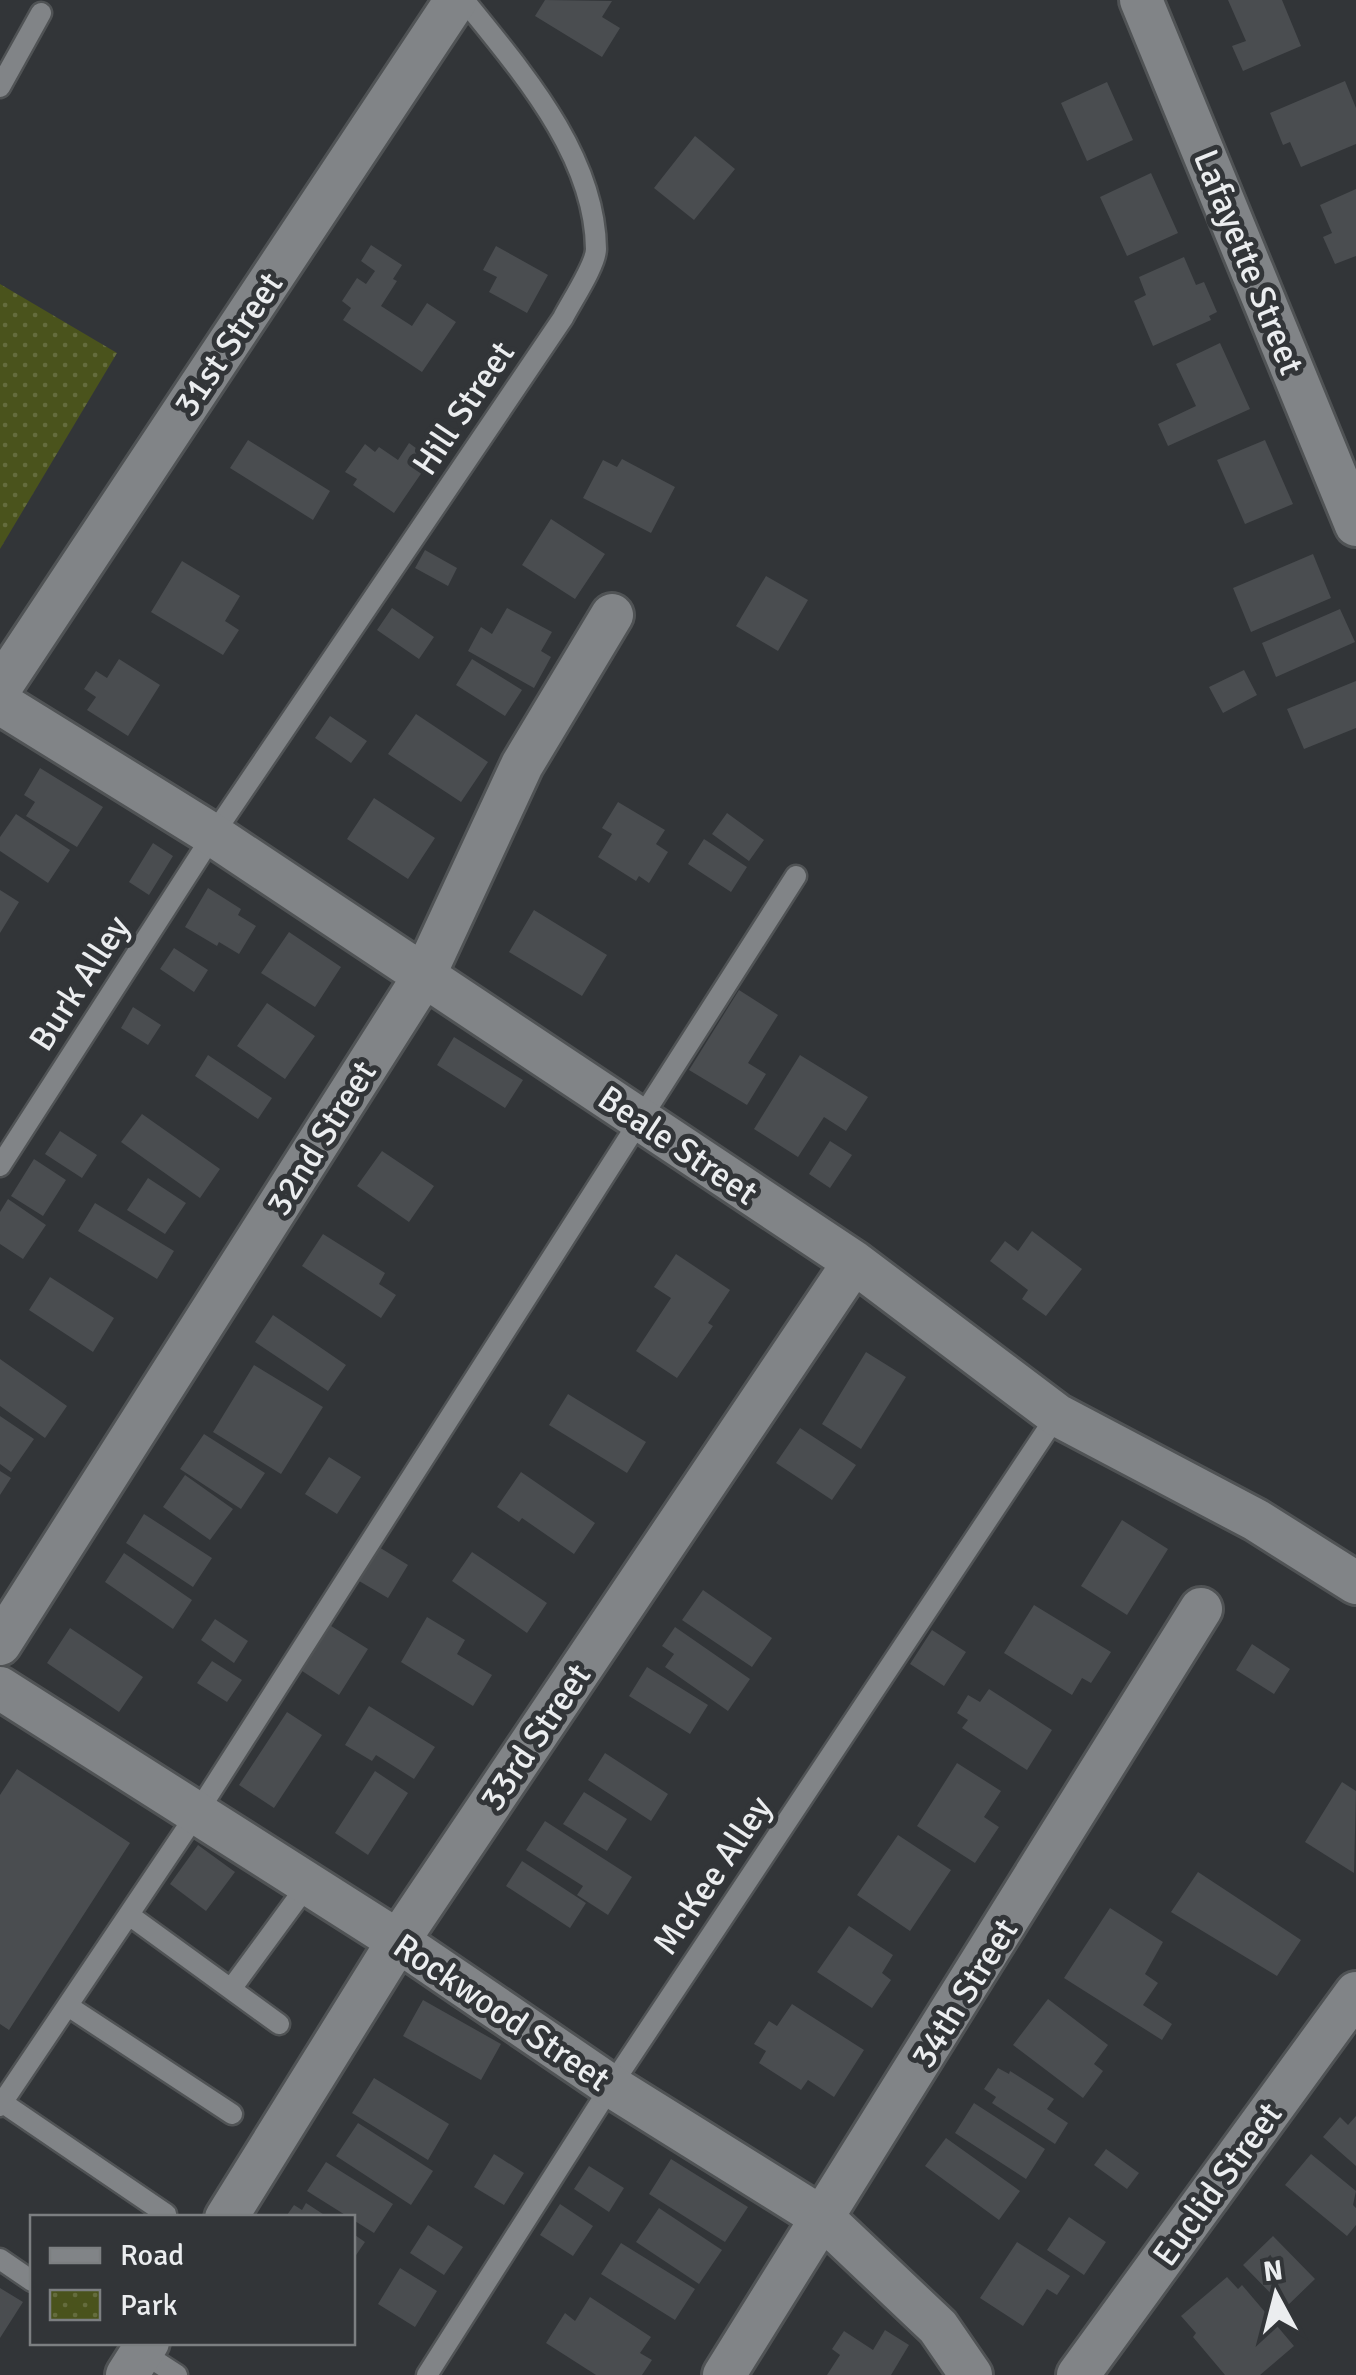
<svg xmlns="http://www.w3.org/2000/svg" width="1356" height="2375" font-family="Signika,sans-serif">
	<defs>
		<pattern id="park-dots" width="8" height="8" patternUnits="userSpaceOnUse" patternTransform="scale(2.5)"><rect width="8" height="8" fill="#4a531c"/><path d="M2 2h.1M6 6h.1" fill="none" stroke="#646c3d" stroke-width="1.8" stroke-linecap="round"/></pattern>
	</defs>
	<rect width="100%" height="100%" fill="#323538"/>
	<path fill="url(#park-dots)" d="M0,284L117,353L0,549Z"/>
	<path fill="#4a4d50" d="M545,0L612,1L602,17L620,28L602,57L535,16Z
		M1228,0H1282L1301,46L1243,71L1232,46L1246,41Z
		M1345,81L1356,108V144L1301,167L1290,142L1283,145L1270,113Z
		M1107,82L1133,140L1087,161L1061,103Z
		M695,136L735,169L694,220L654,188Z
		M1151,173L1178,233L1127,256L1100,197Z
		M1356,189V256L1335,264L1323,237L1332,233L1320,205Z
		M371,245L402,265L393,279L397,281L381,306L412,326L427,303L456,322L422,372L343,320L351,308L342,301L357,278L366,284L375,271L361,261Z
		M496,246L548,275L527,313L489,292L497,277L483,270Z
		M1184,257L1196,285L1204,282L1217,312L1209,316L1211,320L1153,346L1134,301L1146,295L1139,277Z
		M1220,343L1250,409L1168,446L1158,424L1196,406L1176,364Z
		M248,440L330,491L313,520L230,468Z
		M1265,440L1293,504L1245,524L1217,460Z
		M409,443L431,459L394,513L353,485L357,479L345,472L365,444L375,452L379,447L398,460Z
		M622,459L675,487L651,533L583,498L603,460L617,467Z
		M551,519L605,554L575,599L522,565Z
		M425,550L457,568L448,586L415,568Z
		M1313,554L1331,598L1251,632L1233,588Z
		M182,561L240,596L225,621L239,630L223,655L151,612Z
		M766,576L808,600L778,651L736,626Z
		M392,608L434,637L419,659L377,630Z
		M507,608L552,632L541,651L551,657L534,688L468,651L481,627L492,634Z
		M1340,609L1355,642L1276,677L1262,643Z
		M119,659L160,685L128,736L87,710L96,697L84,689L96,671L107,678Z
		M472,659L522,690L505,716L456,685Z
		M1244,670L1257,695L1223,713L1209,687Z
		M1356,681V728L1304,749L1287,709Z
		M416,714L488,762L461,802L388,754Z
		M330,716L367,741L351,763L315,738Z
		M40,768L103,807L77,847L26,816L35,802L24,795Z
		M374,798L435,838L408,879L347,839Z
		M618,802L665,830L656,844L668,852L649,883L639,876L636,881L598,857L612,834L602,828Z
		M727,813L764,840L749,861L712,834Z
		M16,814L70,850L48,883L0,851V837Z
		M704,839L747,867L731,892L688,864Z
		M153,843L173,856L149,895L129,882Z
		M208,888L241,909L238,915L256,926L239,954L219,942L217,946L185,927Z
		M0,890L19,902L0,933Z
		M534,910L607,955L582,996L509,952Z
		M289,932L341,967L315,1007L261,973Z
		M174,948L208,970L194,992L160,969Z
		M739,990L778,1015L748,1063L766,1074L747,1105L689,1070Z
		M267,1003L315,1036L285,1079L237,1046Z
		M133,1007L161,1025L148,1045L121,1028Z
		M454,1037L523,1080L505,1108L437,1065Z
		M208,1055L272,1098L258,1119L195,1076Z
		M800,1055L868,1097L846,1131L824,1117L798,1157L754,1129Z
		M142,1114L220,1169L200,1198L121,1142Z
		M60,1131L97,1155L82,1178L45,1154Z
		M830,1141L852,1155L830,1188L809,1174Z
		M382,1151L434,1186L409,1222L357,1186Z
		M34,1159L66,1180L43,1216L11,1196Z
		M148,1178L186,1203L165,1234L127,1210Z
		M8,1199L46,1225L23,1259L0,1244V1212Z
		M95,1203L174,1251L157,1279L78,1231Z
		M1032,1231L1082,1269L1046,1316L1022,1299L1028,1290L990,1261L1005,1241L1018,1251Z
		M323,1234L385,1273L379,1284L396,1295L381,1318L302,1266Z
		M676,1254L730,1290L708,1323L713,1326L677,1378L636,1351L671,1298L654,1287Z
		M50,1277L114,1318L93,1352L29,1310Z
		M273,1315L346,1365L328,1391L255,1342Z
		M866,1352L906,1377L861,1449L822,1424Z
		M0,1359L67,1406L45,1438L0,1406Z
		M254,1365L323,1407L281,1474L213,1432Z
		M568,1394L646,1442L627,1473L549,1425Z
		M0,1416L34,1439L11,1472L0,1464Z
		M800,1428L856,1465L832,1500L776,1463Z
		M204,1434L265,1473L241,1509L180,1469Z
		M329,1457L361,1477L337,1514L305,1494Z
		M0,1471L11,1478L0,1495Z
		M521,1472L595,1523L574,1554L522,1518L519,1522L497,1507Z
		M185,1475L233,1509L210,1540L163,1507Z
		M144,1514L212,1558L193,1587L126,1543Z
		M1122,1520L1168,1549L1127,1615L1081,1586Z
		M374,1544L408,1565L388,1598L354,1578Z
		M472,1552L547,1603L527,1633L452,1581Z
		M124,1553L192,1600L173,1629L105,1582Z
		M703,1590L772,1638L752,1667L682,1620Z
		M1034,1605L1111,1652L1091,1683L1082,1678L1072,1695L1004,1653Z
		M427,1617L465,1640L457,1654L492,1675L473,1706L401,1662Z
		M215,1619L248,1641L234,1663L201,1640Z
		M328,1624L368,1649L339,1695L299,1669Z
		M675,1627L750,1679L728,1711L665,1667L674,1654L662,1646Z
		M70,1628L143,1677L119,1712L47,1663Z
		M932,1630L966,1652L944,1686L910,1664Z
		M1252,1644L1290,1669L1274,1694L1236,1670Z
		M212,1661L242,1680L227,1702L197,1683Z
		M647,1667L708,1705L690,1734L629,1696Z
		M989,1689L1052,1730L1027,1770L962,1728L968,1720L957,1713L968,1695L980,1702Z
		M369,1706L435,1747L414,1779L376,1755L372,1761L345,1745Z
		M287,1712L322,1735L274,1808L239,1785Z
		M605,1753L668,1794L651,1821L588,1780Z
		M957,1763L1001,1791L984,1817L999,1827L975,1863L917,1826Z
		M17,1769L130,1843L9,2030L0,2024V1795Z
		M375,1771L408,1793L368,1855L335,1833Z
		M1342,1782L1356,1791L1354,1873L1305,1842Z
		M584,1792L627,1819L607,1851L563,1824Z
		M545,1821L632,1877L608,1915L577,1895L583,1886L526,1850Z
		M898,1835L951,1870L910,1931L857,1895Z
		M198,1845L235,1872L206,1911L170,1884Z
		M522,1861L586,1903L570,1928L506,1886Z
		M1198,1872L1301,1940L1277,1976L1171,1912Z
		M1110,1908L1163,1942L1145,1974L1158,1983L1143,2005L1172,2024L1162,2040L1064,1978Z
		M849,1926L893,1955L882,1973L891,1980L872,2008L817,1972Z
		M1048,1999L1108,2045L1094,2064L1103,2071L1083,2098L1013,2045Z
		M423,2000L501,2044L481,2080L403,2036Z
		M792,2004L864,2050L834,2097L808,2080L801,2090L759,2063L766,2051L754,2044L769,2021L777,2026Z
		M998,2068L1009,2074L1010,2071L1054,2099L1047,2109L1068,2123L1055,2144L992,2103L996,2097L984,2089Z
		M374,2078L449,2124L428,2160L352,2113Z
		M974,2103L1045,2149L1026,2179L955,2133Z
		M1356,2116V2166L1323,2137L1340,2117L1348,2125Z
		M358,2123L433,2171L411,2205L336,2156Z
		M946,2138L1020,2191L999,2220L925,2166Z
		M1106,2149L1139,2173L1127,2189L1094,2165Z
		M494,2154L524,2173L504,2205L474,2187Z
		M1311,2154L1356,2191L1353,2205L1356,2208V2225L1347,2236L1285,2185Z
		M671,2159L748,2207L725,2242L649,2194Z
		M326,2162L393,2204L374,2233L307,2191Z
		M589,2166L624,2188L609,2212L574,2189Z
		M306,2203L329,2218H285L294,2205L302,2210Z
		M560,2204L593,2226L573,2256L540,2235Z
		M659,2208L722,2250L699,2284L636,2242Z
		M1069,2217L1106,2242L1084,2275L1047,2250Z
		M428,2225L463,2247L444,2275L410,2253Z
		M352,2233L365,2242L352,2261Z
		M1273,2236L1315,2279L1285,2308L1243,2265Z
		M1017,2242L1070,2276L1057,2295L1047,2289L1023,2326L980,2298Z
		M621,2243L695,2289L675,2320L601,2274Z
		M400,2268L437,2291L415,2327L378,2304Z
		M1227,2277L1238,2289L1242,2285L1294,2346L1260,2375H1225L1193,2337L1196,2333L1181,2316Z
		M0,2288L23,2302L0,2338Z
		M590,2297L651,2337L640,2353L652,2360L642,2375H596L546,2343L565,2313L575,2321Z
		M885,2330L909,2345L891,2375H827L840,2355L832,2349L844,2331L873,2350Z"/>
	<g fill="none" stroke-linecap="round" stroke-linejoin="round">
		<defs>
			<path id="service" d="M0,87L41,13
				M0,1166L213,835L563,318C571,302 596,265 596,249C595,154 520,70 464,0
				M129,1915L279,2024
				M231,1989L308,1884
				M68,2006L232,2114
				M3,2103L166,2214
				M0,2106L197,1813L796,876
				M0,2259L32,2281
				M137,2349L177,2375
				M427,2375L611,2086L1057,1415"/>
			<path id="minor" d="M1141,0L1356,525
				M0,688L456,0
				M0,703L213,835L854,1262L1057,1415L1256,1520L1356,1583
				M0,1644L424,976L522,765L612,615
				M0,1688L398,1941L611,2086L824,2219L938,2327L971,2375
				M226,2218L398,1941L854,1262
				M127,2375L148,2342
				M724,2375L1201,1609
				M1078,2375L1356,1993"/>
		</defs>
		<use href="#service" stroke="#505355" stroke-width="25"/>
		<use href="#minor" stroke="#505355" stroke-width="48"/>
		<use href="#service" stroke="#818487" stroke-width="20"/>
		<use href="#minor" stroke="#818487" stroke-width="42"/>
	</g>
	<g text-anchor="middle" stroke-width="10" stroke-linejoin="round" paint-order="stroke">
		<g font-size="35" fill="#ebedef" stroke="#323538">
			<text transform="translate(1249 262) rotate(68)" y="12">Lafayette Street</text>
			<text transform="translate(228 344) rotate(-56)" y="12">31st Street</text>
			<text transform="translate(463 408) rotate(-56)" y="12">Hill Street</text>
			<text transform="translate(79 983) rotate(-57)" y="12">Burk Alley</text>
			<text transform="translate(321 1138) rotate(-58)" y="12">32nd Street</text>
			<text transform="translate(678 1145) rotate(34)" y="12">Beale Street</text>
			<text transform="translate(535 1737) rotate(-56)" y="12">33rd Street</text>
			<text transform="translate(712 1875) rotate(-56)" y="12">McKee Alley</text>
			<text transform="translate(964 1993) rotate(-58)" y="12">34th Street</text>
			<text transform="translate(502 2012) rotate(34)" y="12">Rockwood Street</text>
			<text transform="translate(1217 2184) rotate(-54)" y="12">Euclid Street</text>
		</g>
	</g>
	<rect x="30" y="2215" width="325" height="130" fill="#323538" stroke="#7c7f81" stroke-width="2.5"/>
	<rect x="50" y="2248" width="50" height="15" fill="#818487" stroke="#7c7f81" stroke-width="2.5"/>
	<text x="120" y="2265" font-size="30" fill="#ebedef">Road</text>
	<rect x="50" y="2290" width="50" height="30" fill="url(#park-dots)" stroke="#7c7f81" stroke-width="2.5"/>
	<text x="120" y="2315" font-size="30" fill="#ebedef">Park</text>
	<g transform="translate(1276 2295) rotate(353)" stroke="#323538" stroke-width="8" paint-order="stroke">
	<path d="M0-8L18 38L0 25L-18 38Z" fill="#ebedef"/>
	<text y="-15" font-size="28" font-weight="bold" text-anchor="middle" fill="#ebedef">N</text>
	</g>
</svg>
